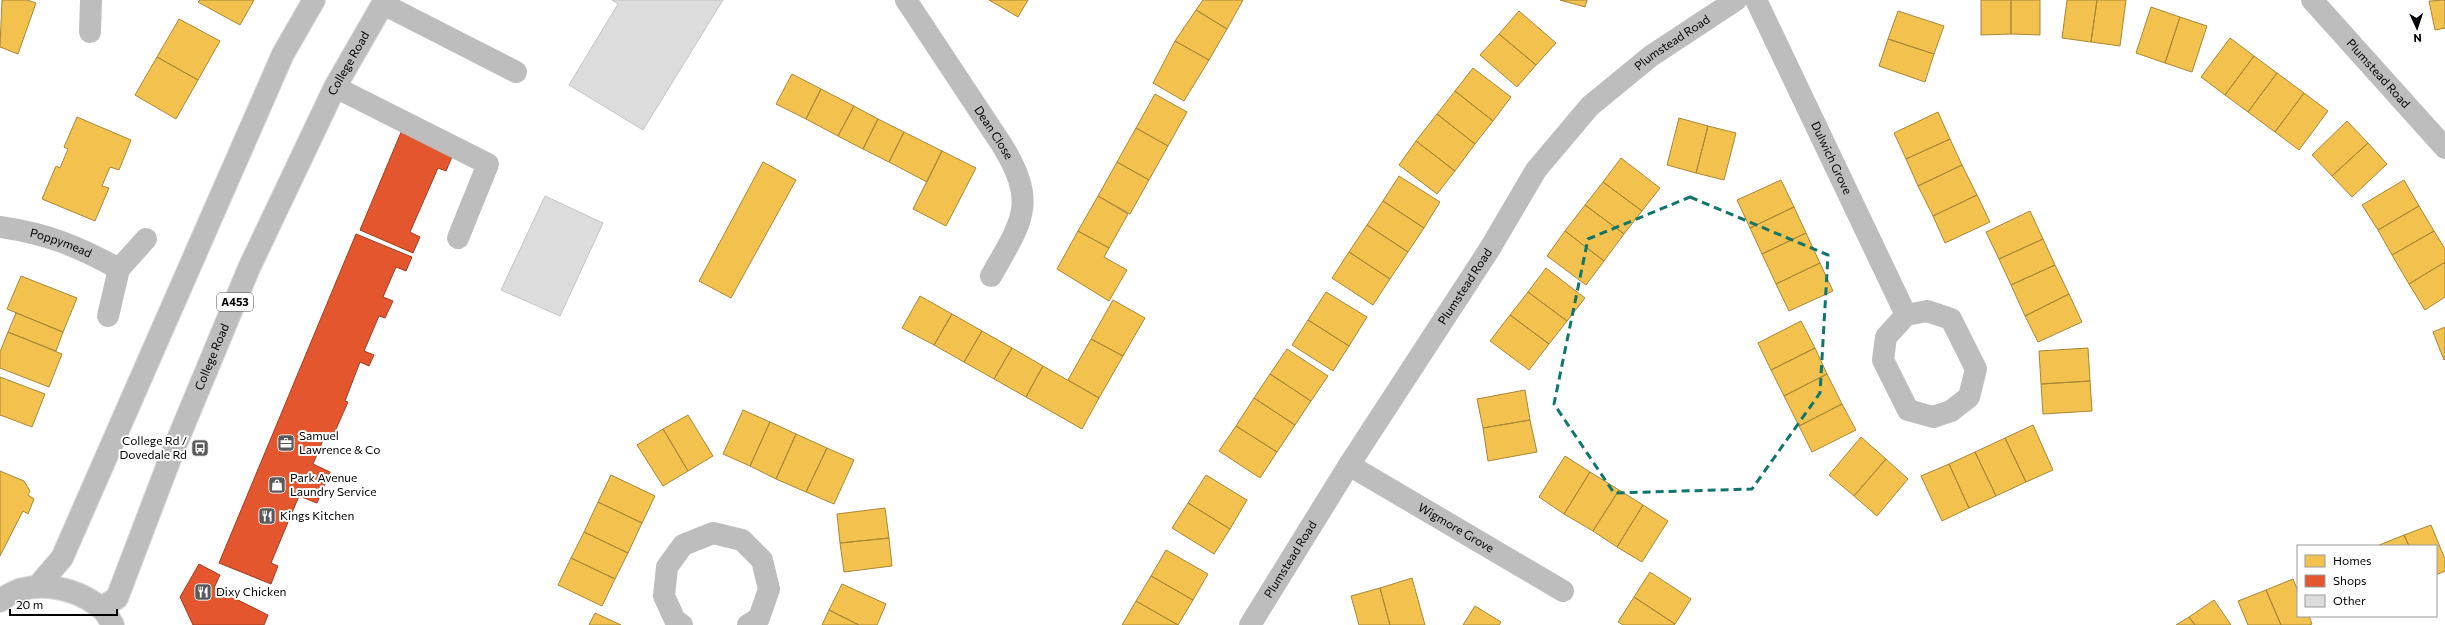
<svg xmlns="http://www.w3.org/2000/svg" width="2445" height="625" font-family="Commissioner,sans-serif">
	<rect width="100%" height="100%" fill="#fff"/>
	<path fill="#f2c14e" stroke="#a98737" d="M2,0H27L36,3L18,54L0,47Z
		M200,0H254L240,25L198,2Z
		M989,0H1028L1018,17Z
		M1203,0H1243L1227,29L1196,10Z
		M1560,0H1587L1585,7Z
		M1981,0H2011V34L1981,35Z
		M2011,0H2040V35L2011,34Z
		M2067,0H2097L2091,42L2062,38Z
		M2097,0H2126L2120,46L2091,42Z
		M2445,0V28L2435,30L2429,1Z
		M2151,7L2180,17L2165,63L2136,53Z
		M1196,10L1227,29L1209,60L1175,41Z
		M1519,11L1556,43L1536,65L1499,34Z
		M1898,11L1944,26L1934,54L1888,39Z
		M2180,17L2207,26L2192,72L2165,63Z
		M179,19L220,41L198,80L157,57Z
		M1499,34L1536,65L1517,87L1480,55Z
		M2230,38L2254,56L2225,95L2201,77Z
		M1888,39L1934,54L1925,82L1879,66Z
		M1175,41L1209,60L1184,101L1153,83Z
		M2254,56L2277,73L2248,112L2225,95Z
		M157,57L198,80L176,119L135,95Z
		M1473,68L1511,97L1493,121L1455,91Z
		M2277,73L2304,93L2275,132L2248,112Z
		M792,74L821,89L806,119L776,104Z
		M821,89L854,106L838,136L806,119Z
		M1455,91L1493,121L1475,144L1437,114Z
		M2304,93L2328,111L2299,150L2275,132Z
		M1155,94L1187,112L1168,146L1136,128Z
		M854,106L878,119L863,149L838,136Z
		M1938,112L1950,139L1906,159L1894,133Z
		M1437,114L1475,144L1455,171L1416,141Z
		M77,117L131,140L119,170L110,167L102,186L109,188L95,221L42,199L56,166L60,168L68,149L64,147Z
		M1679,118L1708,126L1696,173L1667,165Z
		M878,119L904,132L889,162L863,149Z
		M2347,121L2368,143L2332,176L2312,155Z
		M1708,126L1736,133L1724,180L1696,173Z
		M1136,128L1168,146L1149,180L1117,162Z
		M904,132L942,151L927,182L889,162Z
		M1950,139L1962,165L1918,186L1906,159Z
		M1416,141L1455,171L1437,194L1399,165Z
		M2368,143L2387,164L2352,197L2332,176Z
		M942,151L976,168L946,226L913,209Z
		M1621,158L1660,188L1642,211L1603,182Z
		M763,162L796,180L731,298L699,281Z
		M1117,162L1149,180L1130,214L1098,196Z
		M1962,165L1977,195L1933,216L1918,186Z
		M1399,176L1440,202L1424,228L1383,201Z
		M1781,180L1794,207L1750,228L1737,200Z
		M2404,180L2419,206L2378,230L2362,205Z
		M1603,182L1642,211L1624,234L1585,205Z
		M1977,195L1990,222L1945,243L1933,216Z
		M1098,196L1128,214L1109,248L1078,231Z
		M1383,201L1424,228L1408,252L1367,225Z
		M1585,205L1624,234L1604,261L1565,231Z
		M2419,206L2434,231L2392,255L2378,230Z
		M1794,207L1806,233L1762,254L1750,228Z
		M2030,211L2043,239L1999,259L1986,232Z
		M1367,225L1408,252L1390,279L1349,252Z
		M1078,231L1109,248L1104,257L1127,270L1109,301L1057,269Z
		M1565,231L1604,261L1586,285L1547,256Z
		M2434,231L2445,249V262L2409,284L2392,255Z
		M1806,233L1820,263L1776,284L1762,254Z
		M2043,239L2055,265L2011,285L1999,259Z
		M1349,252L1390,279L1373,305L1332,278Z
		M2445,262V297L2425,310L2409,284Z
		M1820,263L1833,291L1789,311L1776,284Z
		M2055,265L2069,294L2025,316L2011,285Z
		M1546,268L1585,298L1567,321L1528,292Z
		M21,276L77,298L63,332L7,309Z
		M1326,292L1367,317L1349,346L1308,320Z
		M1528,292L1567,321L1549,344L1510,315Z
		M2069,294L2082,322L2038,342L2025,316Z
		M920,296L952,314L934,345L902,328Z
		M1113,300L1145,318L1123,356L1091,339Z
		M16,313L63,332L56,351L8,332Z
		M952,314L982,331L964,362L934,345Z
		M1510,315L1549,344L1529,370L1490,341Z
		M1308,320L1349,346L1333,371L1292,345Z
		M1801,321L1815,348L1771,370L1758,343Z
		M2445,327V359L2444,360L2433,332Z
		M982,331L1012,348L994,379L964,362Z
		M8,332L62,354L49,387L0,368V352Z
		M1091,339L1123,356L1099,398L1068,380Z
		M1012,348L1043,366L1026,397L994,379Z
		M1815,348L1827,374L1784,396L1771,370Z
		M2088,348L2090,381L2041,384L2039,351Z
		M1287,349L1328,376L1311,401L1270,374Z
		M1043,366L1099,398L1082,429L1026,397Z
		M1270,374L1311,401L1295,425L1254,398Z
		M1827,374L1842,404L1799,426L1784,396Z
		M0,377L45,394L32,427L0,415Z
		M2090,381L2092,411L2043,414L2041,384Z
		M1525,390L1530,420L1483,428L1477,399Z
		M1254,398L1295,425L1277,452L1236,426Z
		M1842,404L1856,430L1812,452L1799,426Z
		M743,410L770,422L750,466L723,454Z
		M688,415L713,456L688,471L663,429Z
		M1530,420L1537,452L1488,461L1483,428Z
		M770,422L796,434L776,479L750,466Z
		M2033,425L2053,470L2026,482L2005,438Z
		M1236,426L1277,452L1260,478L1219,451Z
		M663,429L688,471L663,486L637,445Z
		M796,434L827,448L806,492L776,479Z
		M1861,437L1886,459L1854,496L1829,475Z
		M2005,438L2026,482L1996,496L1975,452Z
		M827,448L854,460L834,504L806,492Z
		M1975,452L1996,496L1969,508L1949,464Z
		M1565,456L1590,472L1564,514L1539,497Z
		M1886,459L1908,479L1877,516L1854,496Z
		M1949,464L1969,508L1942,521L1921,476Z
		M0,471L24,481L30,491L28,495L34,499L28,514L23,511L0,556Z
		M1590,472L1619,490L1593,531L1564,514Z
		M611,475L655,496L642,523L598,502Z
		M1206,475L1247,500L1230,529L1188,503Z
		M1619,490L1643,505L1617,547L1593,531Z
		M598,502L642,523L628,553L584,532Z
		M1188,503L1230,529L1214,554L1172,528Z
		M1643,505L1668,521L1642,562L1617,547Z
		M885,508L889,538L840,543L837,514Z
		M2431,525L2445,559V571L2436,575V546H2409L2404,535Z
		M584,532L628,553L615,579L571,558Z
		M2404,535L2409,546H2377Z
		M889,538L892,566L844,572L840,543Z
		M1166,550L1208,574L1193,600L1151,576Z
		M571,558L615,579L602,606L558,585Z
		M1650,572L1691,599L1675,624L1634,597Z
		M1151,576L1193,600L1178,625L1136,601Z
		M1412,578L1425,625H1390L1380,588Z
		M2293,579L2298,591V616H2309L2312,624L2309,625H2281L2266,590Z
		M842,584L886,604L877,625H859L829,610Z
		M1380,588L1390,625H1359L1351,596Z
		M2266,590L2281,625H2248L2238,601Z
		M1634,597L1675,624L1674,625H1623L1618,622Z
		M2214,600L2231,625H2195L2189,617Z
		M1136,601L1178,625H1122Z
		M1475,606L1501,622L1499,625H1463Z
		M829,610L859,625H822Z
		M595,613L621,625H589Z
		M2189,617L2195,625H2176Z"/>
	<path fill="#e4572e" stroke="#a03d20" d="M402,130L454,152L446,171L438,168L410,232L420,237L413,253L360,230Z
		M356,234L412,257L406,271L396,267L383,297L393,301L385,318L379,316L364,351L374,355L369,366L360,362L345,401L348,402L333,436L326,433L313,464L330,472L317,503L299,496L271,563L278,566L271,584L219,563Z
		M199,564L220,575L214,588L268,615L264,625H193L180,597Z"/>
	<path fill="#dcdcdc" stroke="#c4c4c4" d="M612,0H723L643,130L569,85L618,4Z
		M545,196L603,223L560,316L501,290Z"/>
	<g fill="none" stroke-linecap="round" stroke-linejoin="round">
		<defs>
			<g id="major">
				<path d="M38,586L62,558L283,54L314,0"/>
				<path d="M0,601C28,577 74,586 101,608C106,612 110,620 113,625"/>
				<path id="s7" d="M101,608L117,598L173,451L249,268L335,87L385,0"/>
			</g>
		</defs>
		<use href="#major" stroke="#dbdbdb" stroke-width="24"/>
		<g stroke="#bdbdbd" stroke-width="22">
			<path id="s1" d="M906,0L1002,145C1038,204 1022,221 991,276"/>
			<path id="s2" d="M1756,0L1906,315"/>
			<path id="s3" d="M2312,0L2445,148"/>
			<path d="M383,4L516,72"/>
			<path d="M90,32L91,0"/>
			<path d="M335,87L488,164L458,238"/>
			<path id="s4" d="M0,227C47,234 78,246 119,269L146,239"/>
			<path d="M1927,311L1951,319L1976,369L1969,397L1951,411L1933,417L1908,410L1883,360L1886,337L1906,315Z"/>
			<path d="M108,316L119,269"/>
			<path id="s5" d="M1349,465L1563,591"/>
			<path d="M682,625L675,620L664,596L667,567L683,545L713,533L742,540L762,560L769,589L759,618L748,625"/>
			<path id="s6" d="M1250,625L1349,465L1489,250L1536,170L1590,106L1651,56L1736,0"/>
		</g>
		<use href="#major" stroke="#bdbdbd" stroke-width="22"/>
	</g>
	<path fill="none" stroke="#0f766e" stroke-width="3" stroke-dasharray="8 5" stroke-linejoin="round" d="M1690,197L1828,255L1820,393L1752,489L1614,493L1554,404L1588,239Z"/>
	<defs>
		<symbol id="office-square" viewBox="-11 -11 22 22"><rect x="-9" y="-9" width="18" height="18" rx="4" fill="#595959" stroke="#fff"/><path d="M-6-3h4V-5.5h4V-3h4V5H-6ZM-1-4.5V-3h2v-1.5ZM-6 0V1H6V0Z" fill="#fff"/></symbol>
		<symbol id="bus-square" viewBox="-11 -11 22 22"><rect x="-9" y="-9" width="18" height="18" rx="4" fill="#595959" stroke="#fff"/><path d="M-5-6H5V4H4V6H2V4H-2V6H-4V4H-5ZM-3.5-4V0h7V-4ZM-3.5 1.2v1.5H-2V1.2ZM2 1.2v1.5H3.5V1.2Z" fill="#fff"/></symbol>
		<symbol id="shop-square" viewBox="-11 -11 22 22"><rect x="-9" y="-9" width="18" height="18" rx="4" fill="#595959" stroke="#fff"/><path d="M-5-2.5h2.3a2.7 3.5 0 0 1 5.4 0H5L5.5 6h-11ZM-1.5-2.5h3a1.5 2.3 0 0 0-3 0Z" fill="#fff"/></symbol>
		<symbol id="restaurant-square" viewBox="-11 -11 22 22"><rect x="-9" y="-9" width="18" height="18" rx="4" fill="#595959" stroke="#fff"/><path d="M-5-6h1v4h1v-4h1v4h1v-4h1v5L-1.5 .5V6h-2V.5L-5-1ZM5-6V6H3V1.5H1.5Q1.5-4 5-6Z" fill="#fff"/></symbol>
	</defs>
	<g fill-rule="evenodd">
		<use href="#office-square" x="276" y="433" width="20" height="20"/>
		<use href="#bus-square" x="190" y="438" width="20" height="20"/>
		<use href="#shop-square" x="267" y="475" width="20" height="20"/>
		<use href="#restaurant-square" x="257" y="506" width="20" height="20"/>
		<use href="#restaurant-square" x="193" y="582" width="20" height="20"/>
	</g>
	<g text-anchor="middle" stroke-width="4" stroke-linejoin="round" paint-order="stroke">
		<rect fill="#fff" stroke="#4c4c4c" stroke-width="1" x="217" y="293" width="36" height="18" rx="3"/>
		<g font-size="11" font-weight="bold" fill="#000">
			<text x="235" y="306">A453</text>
		</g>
		<g font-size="12" fill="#000" stroke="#fff">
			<text dy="4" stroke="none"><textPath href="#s6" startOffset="725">Plumstead Road</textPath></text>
			<text dy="4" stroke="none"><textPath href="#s7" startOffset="602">College Road</textPath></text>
			<text dy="4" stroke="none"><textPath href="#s3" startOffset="99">Plumstead Road</textPath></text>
			<text dy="4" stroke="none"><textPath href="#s1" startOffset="159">Dean Close</textPath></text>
			<text dy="4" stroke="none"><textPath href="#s2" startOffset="175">Dulwich Grove</textPath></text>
			<text dy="4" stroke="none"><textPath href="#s4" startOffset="63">Poppymead</textPath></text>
			<text dy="4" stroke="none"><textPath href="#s6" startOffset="401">Plumstead Road</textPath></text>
			<text dy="4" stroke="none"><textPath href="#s7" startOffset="278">College Road</textPath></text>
			<text dy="4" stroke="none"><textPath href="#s5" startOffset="124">Wigmore Grove</textPath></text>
			<text dy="4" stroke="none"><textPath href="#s6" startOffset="77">Plumstead Road</textPath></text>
		</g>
		<g font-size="12" fill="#000" stroke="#fff" text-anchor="start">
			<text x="299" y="440">Samuel<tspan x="299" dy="14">Lawrence &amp; Co</tspan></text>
			<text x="187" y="445" text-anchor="end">College Rd /<tspan x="187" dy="14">Dovedale Rd</tspan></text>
			<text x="290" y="482">Park Avenue<tspan x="290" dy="14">Laundry Service</tspan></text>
			<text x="280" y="520">Kings Kitchen</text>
			<text x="216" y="596">Dixy Chicken</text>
		</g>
	</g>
	<rect x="2297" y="545" width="140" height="72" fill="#ffffff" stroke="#999999"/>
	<rect x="2305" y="555" width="20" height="12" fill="#f2c14e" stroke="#999999"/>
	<text x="2333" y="565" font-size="12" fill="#000000">Homes</text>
	<rect x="2305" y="575" width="20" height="12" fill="#e4572e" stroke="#999999"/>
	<text x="2333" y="585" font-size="12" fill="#000000">Shops</text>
	<rect x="2305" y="595" width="20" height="12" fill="#dcdcdc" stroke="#999999"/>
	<text x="2333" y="605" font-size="12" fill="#000000">Other</text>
	<g transform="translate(2417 28) rotate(177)" stroke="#ffffff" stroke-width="3" paint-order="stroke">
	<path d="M0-3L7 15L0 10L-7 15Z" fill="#000000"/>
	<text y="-6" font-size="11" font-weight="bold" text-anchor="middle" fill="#000000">N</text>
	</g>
	<path d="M10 609v6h107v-6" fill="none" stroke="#000000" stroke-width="2"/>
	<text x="16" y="609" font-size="12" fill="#000000" stroke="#ffffff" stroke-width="3" paint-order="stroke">20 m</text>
</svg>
